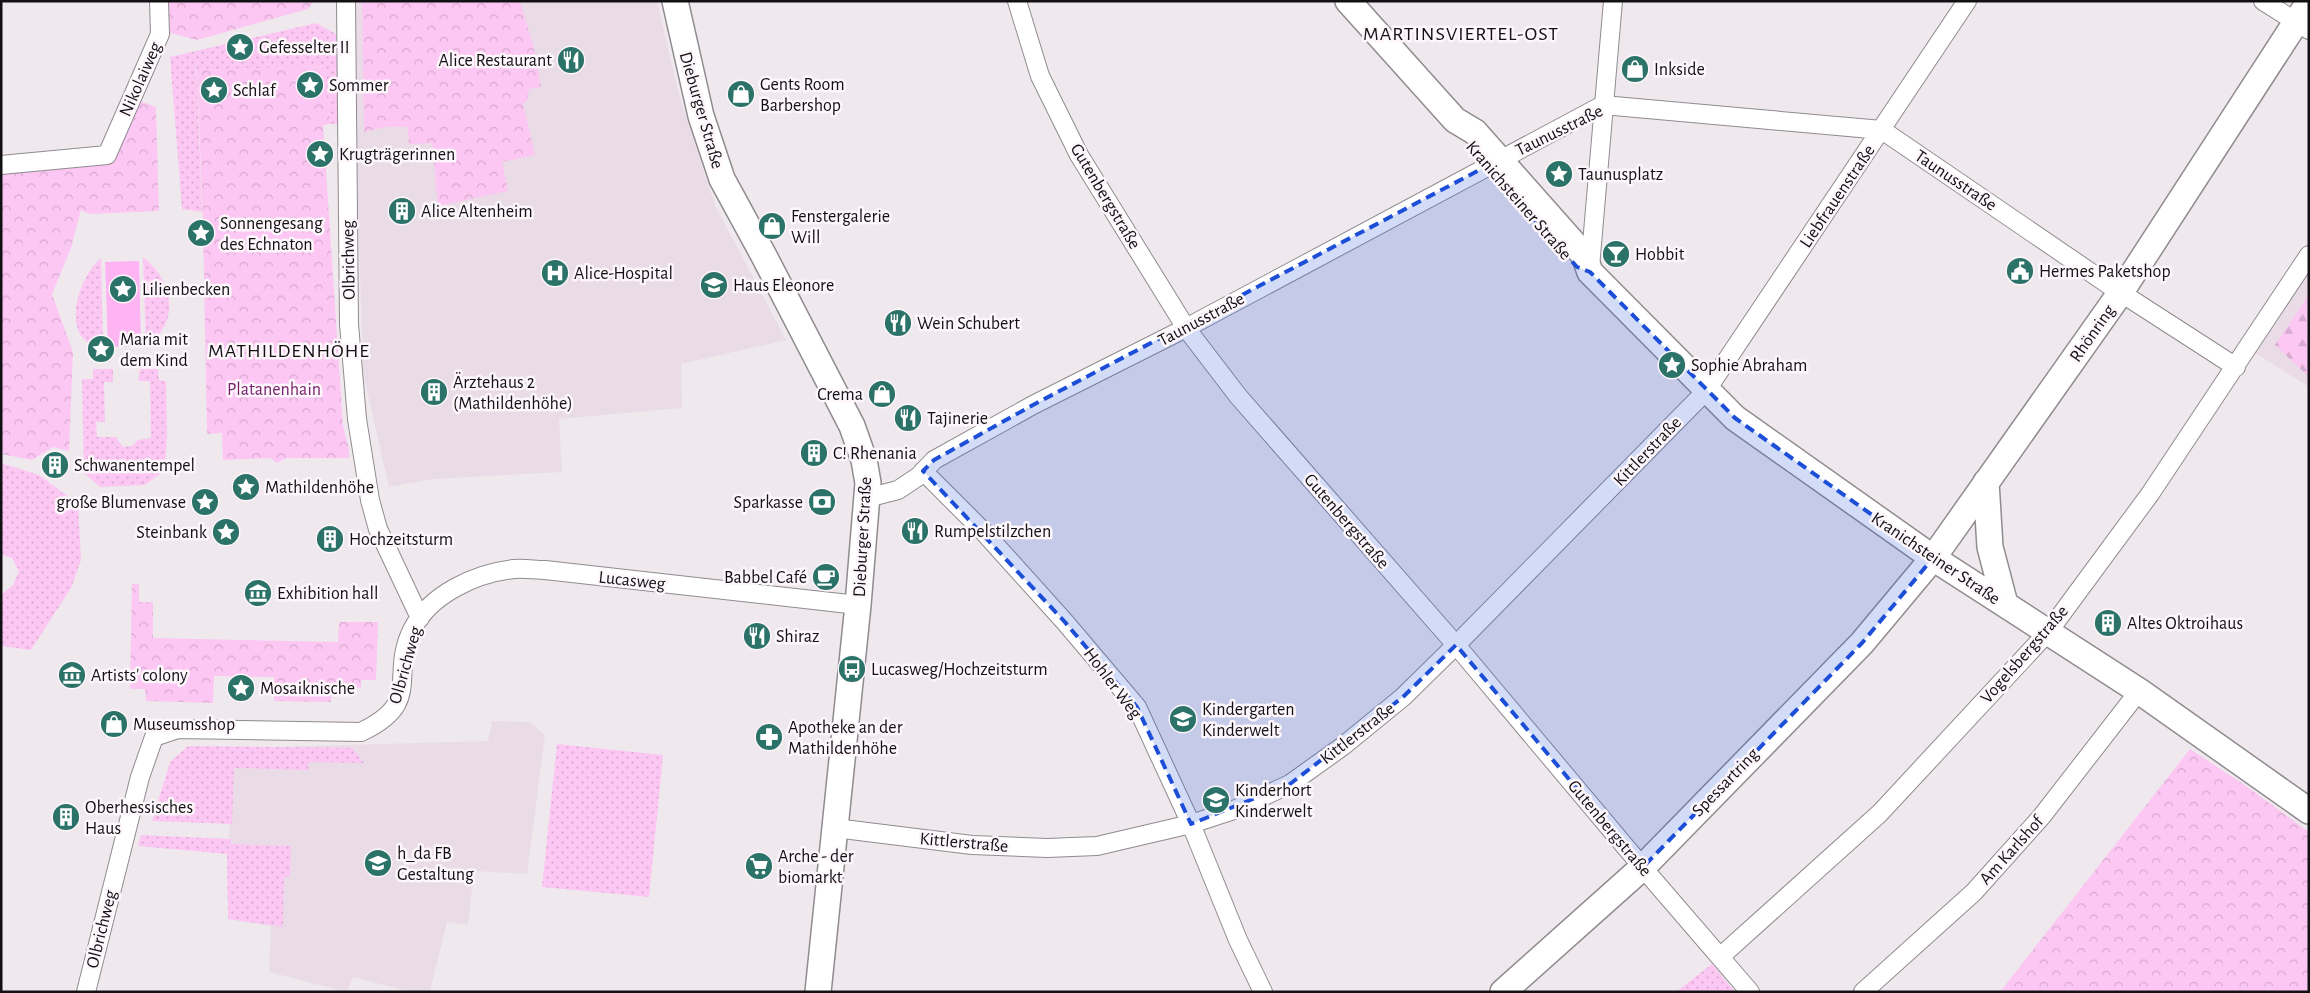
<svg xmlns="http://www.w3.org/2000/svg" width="2310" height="993" font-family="'Alegreya Sans',sans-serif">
	<defs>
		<pattern id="grass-dots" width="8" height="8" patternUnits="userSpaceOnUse" patternTransform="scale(1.25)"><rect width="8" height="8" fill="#fcc7f3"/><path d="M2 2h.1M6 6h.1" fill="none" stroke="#d7aacf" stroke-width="1.8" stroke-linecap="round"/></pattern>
		<pattern id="forest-firs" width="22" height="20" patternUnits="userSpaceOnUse" patternTransform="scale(1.25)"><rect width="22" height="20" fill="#fcc7f3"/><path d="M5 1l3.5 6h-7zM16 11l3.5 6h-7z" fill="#d7aacf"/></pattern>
		<pattern id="park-crowns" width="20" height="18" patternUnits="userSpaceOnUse" patternTransform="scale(1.25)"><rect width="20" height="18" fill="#fcc7f3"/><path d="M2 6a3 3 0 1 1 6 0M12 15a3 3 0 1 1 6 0" fill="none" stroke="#d7aacf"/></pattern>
	</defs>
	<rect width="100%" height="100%" fill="#efe9ee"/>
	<path fill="#e9dce6" d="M352,1H657L679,95L715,205L786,340L681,364L682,408L559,419L562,472L435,479L389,487L363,373Z
		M2309,273V387L2255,353Z
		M492,721L530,722L545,735L527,874L474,871L468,925L447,922L430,992H411L353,977L347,992L269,972L271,926L228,919V854L235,748L488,741Z"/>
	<path fill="url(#grass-dots)" d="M316,23L336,34L341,124H330L326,66L197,70L196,57L202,212L182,209L170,57Z
		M143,257C174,281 181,322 146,346Z
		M101,258L103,347C58,343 77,278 101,258Z
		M93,369H113V382H104L105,422H96L97,437H116L123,447L132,446L138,440L151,438L150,381H138L140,369H158L159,380L166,381L167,434L165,470L145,485L100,487L84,473L82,379H93Z
		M1,463L39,475L78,504L81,560L71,588L31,650L1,646V595L13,585L19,571L12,558L1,554Z
		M557,744L663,755L649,897L542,887Z
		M188,746L352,748L364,763L309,762L308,770L234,768L232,824L152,821L170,762Z
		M141,835L231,839V844L291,846L290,877H284L283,927L228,919L227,854L138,846Z
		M1712,964L1735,992H1676Z"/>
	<path fill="url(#forest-firs)" d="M2309,294V377L2275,345Z"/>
	<path fill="url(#park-crowns)" d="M165,1H314L308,9L197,40L167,32Z
		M362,1H520L534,48L541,87L529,89L527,101L523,103L535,155L502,162L508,191L438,206L432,143L409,144L408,127H386L364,132Z
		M326,66L330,124L323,125L343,425L349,450V458H286L277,463L270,458L223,460L222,433L207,434L203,224L197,70Z
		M140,101L156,107L159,211L90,214L81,210L71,248L52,294L73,352L69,451L53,447L32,460L1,454V170L114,161Z
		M132,584H139V602H153V638L338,642L339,622H378L376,680H361V688L332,687L331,702L274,701V677L214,676L213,703L146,701L145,689H130Z
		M2190,749L2246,786L2309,832V992H2000Z"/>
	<path fill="#feb3f2" d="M139,261L141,346L108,347L105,262Z"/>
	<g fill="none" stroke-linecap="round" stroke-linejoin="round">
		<defs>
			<path id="street" d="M346,1L349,324L357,419L370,500L378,529L420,618
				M1017,1L1040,76L1079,155L1186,328L1238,396L1456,645L1650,876L1750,992
				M2263,1L2309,30
				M1,165L107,155L160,34L159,1
				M1590,267L1613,1
				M923,471L981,529L1064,621L1137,707L1191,824L1238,940L1263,992
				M867,498L898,490L919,476L934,460L1033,405L1186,328L1603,105L1882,130L2112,287L2236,367
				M835,828L972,845L1047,848L1097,846L1191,824L1234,810L1290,784L1343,746L1403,697L1456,645L1706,391L1967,1
				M1720,957L1880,813L2049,631L2150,494L2309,255
				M86,992L140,777L154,737L178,729L361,732C424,702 389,677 412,630C430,594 476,573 514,569C524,568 535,570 545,570L858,605
				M1863,992L1974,892L2042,816L2139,691"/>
			<path id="secondary" d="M675,1L701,116L722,179L764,256L852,426L864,460L868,483L858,605L818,992
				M1348,1L1455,120L1475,132L1584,255L1590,272L1735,418L1933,558L2139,691L2309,811
				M1986,482L1990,547L2005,604
				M1503,992L1643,867L1862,643L1933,558L2121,292L2309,2"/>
		</defs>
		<use href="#street" stroke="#908b8f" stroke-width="20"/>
		<use href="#secondary" stroke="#908b8f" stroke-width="28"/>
		<use href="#street" stroke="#fff" stroke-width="18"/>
		<use href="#secondary" stroke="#fff" stroke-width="25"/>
	</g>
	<path fill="#1d4ed8" fill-opacity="0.2" stroke="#1d4ed8" stroke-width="4" stroke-dasharray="10 6" stroke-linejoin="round" d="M1487,166L1577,267L1590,272L1735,418L1933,558L1862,643L1643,867L1456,645L1403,697L1290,784L1191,824L1137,707L1064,621L923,471L934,460L1033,405Z"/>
	<defs>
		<symbol id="sight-disc" viewBox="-11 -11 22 22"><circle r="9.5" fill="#2b7268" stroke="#fdf6fb"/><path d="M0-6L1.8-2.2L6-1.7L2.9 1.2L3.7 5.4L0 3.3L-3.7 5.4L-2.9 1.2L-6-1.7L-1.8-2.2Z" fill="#fff"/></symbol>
		<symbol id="restaurant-disc" viewBox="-11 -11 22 22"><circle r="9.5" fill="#2b7268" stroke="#fdf6fb"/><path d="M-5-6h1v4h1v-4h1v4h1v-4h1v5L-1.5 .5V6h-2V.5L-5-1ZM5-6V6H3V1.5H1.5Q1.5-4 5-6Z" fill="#fff"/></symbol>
		<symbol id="shop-disc" viewBox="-11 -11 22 22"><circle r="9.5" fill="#2b7268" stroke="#fdf6fb"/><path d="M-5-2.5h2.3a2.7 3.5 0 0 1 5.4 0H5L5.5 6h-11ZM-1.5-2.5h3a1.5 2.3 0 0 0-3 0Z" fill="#fff"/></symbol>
		<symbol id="building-disc" viewBox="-11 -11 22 22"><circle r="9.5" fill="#2b7268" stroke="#fdf6fb"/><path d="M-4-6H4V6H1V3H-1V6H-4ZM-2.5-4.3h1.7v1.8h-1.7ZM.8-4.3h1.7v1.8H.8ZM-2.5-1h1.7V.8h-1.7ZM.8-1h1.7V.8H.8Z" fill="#fff"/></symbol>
		<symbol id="bar-disc" viewBox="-11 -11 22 22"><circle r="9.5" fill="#2b7268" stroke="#fdf6fb"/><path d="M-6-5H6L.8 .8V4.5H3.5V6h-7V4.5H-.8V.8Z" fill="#fff"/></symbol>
		<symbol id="civic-disc" viewBox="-11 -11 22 22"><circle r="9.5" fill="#2b7268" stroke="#fdf6fb"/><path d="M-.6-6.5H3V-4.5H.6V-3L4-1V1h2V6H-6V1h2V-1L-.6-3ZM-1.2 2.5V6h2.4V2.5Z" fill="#fff"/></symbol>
		<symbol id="hospital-disc" viewBox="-11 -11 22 22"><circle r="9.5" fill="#2b7268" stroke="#fdf6fb"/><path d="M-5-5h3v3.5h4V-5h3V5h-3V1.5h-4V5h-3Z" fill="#fff"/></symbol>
		<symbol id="school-disc" viewBox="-11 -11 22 22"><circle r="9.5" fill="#2b7268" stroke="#fdf6fb"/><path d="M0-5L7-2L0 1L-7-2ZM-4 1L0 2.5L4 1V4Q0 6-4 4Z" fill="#fff"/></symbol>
		<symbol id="bank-disc" viewBox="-11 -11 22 22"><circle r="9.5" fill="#2b7268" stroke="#fdf6fb"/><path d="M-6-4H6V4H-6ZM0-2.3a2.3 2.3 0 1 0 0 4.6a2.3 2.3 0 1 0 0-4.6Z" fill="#fff"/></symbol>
		<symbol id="cafe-disc" viewBox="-11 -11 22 22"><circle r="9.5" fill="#2b7268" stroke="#fdf6fb"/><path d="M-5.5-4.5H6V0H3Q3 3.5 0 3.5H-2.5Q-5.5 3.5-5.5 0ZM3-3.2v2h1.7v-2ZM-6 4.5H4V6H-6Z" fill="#fff"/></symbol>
		<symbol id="museum-disc" viewBox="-11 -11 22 22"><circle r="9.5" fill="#2b7268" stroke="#fdf6fb"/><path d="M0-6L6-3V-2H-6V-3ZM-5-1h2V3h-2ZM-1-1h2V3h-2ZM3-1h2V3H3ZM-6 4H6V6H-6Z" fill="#fff"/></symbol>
		<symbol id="bus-disc" viewBox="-11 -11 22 22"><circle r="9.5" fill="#2b7268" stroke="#fdf6fb"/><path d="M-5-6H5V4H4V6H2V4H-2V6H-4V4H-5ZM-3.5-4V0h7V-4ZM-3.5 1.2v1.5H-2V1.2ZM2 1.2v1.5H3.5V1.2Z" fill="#fff"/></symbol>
		<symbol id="pharmacy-disc" viewBox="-11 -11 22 22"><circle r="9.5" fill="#2b7268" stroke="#fdf6fb"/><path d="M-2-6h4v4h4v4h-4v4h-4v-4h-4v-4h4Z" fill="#fff"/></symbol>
		<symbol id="university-disc" viewBox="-11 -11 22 22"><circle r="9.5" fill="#2b7268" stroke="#fdf6fb"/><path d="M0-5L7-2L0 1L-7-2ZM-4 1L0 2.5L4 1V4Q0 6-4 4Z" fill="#fff"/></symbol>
		<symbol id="supermarket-disc" viewBox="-11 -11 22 22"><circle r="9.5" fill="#2b7268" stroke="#fdf6fb"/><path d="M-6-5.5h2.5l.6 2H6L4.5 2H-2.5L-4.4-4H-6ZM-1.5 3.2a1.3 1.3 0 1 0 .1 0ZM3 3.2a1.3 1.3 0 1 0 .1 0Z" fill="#fff"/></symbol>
	</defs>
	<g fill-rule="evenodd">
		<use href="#sight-disc" x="224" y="31" width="32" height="32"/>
		<use href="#restaurant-disc" x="555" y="44" width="32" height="32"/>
		<use href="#shop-disc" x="1619" y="53" width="32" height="32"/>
		<use href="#sight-disc" x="294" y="69" width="32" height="32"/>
		<use href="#sight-disc" x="198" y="74" width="32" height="32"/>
		<use href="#shop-disc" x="725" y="78" width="32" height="32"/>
		<use href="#sight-disc" x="304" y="138" width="32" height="32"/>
		<use href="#sight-disc" x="1543" y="158" width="32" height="32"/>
		<use href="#building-disc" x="386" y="195" width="32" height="32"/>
		<use href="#shop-disc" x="756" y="210" width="32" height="32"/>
		<use href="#sight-disc" x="185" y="217" width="32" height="32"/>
		<use href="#bar-disc" x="1600" y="238" width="32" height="32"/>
		<use href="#civic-disc" x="2004" y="255" width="32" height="32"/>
		<use href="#hospital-disc" x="539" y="257" width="32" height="32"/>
		<use href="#school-disc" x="698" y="269" width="32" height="32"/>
		<use href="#sight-disc" x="107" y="273" width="32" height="32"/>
		<use href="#restaurant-disc" x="882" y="307" width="32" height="32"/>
		<use href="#sight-disc" x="85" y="333" width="32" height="32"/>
		<use href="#sight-disc" x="1656" y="349" width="32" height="32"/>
		<use href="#building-disc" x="418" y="376" width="32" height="32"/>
		<use href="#shop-disc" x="866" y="378" width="32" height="32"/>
		<use href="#restaurant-disc" x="892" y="402" width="32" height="32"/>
		<use href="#building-disc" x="798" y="437" width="32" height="32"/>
		<use href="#building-disc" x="39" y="449" width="32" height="32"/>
		<use href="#sight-disc" x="230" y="471" width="32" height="32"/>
		<use href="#sight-disc" x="189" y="486" width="32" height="32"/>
		<use href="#bank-disc" x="806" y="486" width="32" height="32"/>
		<use href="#restaurant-disc" x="899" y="515" width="32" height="32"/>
		<use href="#sight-disc" x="210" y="516" width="32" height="32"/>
		<use href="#building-disc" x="314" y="523" width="32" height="32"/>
		<use href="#cafe-disc" x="810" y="561" width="32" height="32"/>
		<use href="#museum-disc" x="242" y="577" width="32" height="32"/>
		<use href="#building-disc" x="2092" y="607" width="32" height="32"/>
		<use href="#restaurant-disc" x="741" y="620" width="32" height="32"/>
		<use href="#bus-disc" x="836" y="653" width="32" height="32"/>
		<use href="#museum-disc" x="56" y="659" width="32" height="32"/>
		<use href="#sight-disc" x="225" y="672" width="32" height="32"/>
		<use href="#school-disc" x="1167" y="703" width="32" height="32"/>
		<use href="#shop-disc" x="98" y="708" width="32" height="32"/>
		<use href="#pharmacy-disc" x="753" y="721" width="32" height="32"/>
		<use href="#school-disc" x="1200" y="784" width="32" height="32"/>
		<use href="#building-disc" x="50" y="801" width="32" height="32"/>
		<use href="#university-disc" x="362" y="847" width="32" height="32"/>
		<use href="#supermarket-disc" x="743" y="850" width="32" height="32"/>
	</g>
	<g text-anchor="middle" stroke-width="5" stroke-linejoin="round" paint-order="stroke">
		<g font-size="18" fill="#121012" stroke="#fdf6fb" text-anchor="start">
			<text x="259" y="53">Gefesselter II</text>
			<text x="552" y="66" text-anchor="end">Alice Restaurant</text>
			<text x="1654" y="75">Inkside</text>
			<text x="760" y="90">Gents Room<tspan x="760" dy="21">Barbershop</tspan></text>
			<text x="329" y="91">Sommer</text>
			<text x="233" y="96">Schlaf</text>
			<text x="339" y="160">Krugträgerinnen</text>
			<text x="1578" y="180">Taunusplatz</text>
			<text x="421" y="217">Alice Altenheim</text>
			<text x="791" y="222">Fenstergalerie<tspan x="791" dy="21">Will</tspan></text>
			<text x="220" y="229">Sonnengesang<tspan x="220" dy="21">des Echnaton</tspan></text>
			<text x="1635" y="260">Hobbit</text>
			<text x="2039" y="277">Hermes Paketshop</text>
			<text x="574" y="279">Alice-Hospital</text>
			<text x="733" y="291">Haus Eleonore</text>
			<text x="142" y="295">Lilienbecken</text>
			<text x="917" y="329">Wein Schubert</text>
			<text x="120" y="345">Maria mit<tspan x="120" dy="21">dem Kind</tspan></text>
			<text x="1691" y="371">Sophie Abraham</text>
			<text x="453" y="388">Ärztehaus 2<tspan x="453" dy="21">(Mathildenhöhe)</tspan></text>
			<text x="863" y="400" text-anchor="end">Crema</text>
			<text x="927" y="424">Tajinerie</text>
			<text x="833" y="459">C! Rhenania</text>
			<text x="74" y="471">Schwanentempel</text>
			<text x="265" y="493">Mathildenhöhe</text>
			<text x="186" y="508" text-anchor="end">große Blumenvase</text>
			<text x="803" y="508" text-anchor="end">Sparkasse</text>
			<text x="934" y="537">Rumpelstilzchen</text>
			<text x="207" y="538" text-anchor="end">Steinbank</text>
			<text x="349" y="545">Hochzeitsturm</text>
			<text x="807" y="583" text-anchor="end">Babbel Café</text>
			<text x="277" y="599">Exhibition hall</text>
			<text x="2127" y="629">Altes Oktroihaus</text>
			<text x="776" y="642">Shiraz</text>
			<text x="871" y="675">Lucasweg/Hochzeitsturm</text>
			<text x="91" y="681">Artists' colony</text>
			<text x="260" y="694">Mosaiknische</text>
			<text x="1202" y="715">Kindergarten<tspan x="1202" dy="21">Kinderwelt</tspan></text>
			<text x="133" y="730">Museumsshop</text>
			<text x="788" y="733">Apotheke an der<tspan x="788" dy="21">Mathildenhöhe</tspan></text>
			<text x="1235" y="796">Kinderhort<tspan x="1235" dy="21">Kinderwelt</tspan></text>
			<text x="85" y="813">Oberhessisches<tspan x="85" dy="21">Haus</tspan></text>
			<text x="397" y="859">h_da FB<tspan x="397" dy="21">Gestaltung</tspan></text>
			<text x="778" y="862">Arche - der<tspan x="778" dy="21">biomarkt</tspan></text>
		</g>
		<g font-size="18" fill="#121012" stroke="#fdf6fb">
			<text transform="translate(140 79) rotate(-66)" y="6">Nikolaiweg</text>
			<text transform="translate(702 110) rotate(74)" y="6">Dieburger Straße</text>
			<text transform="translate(1559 130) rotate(-26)" y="6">Taunusstraße</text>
			<text transform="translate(1956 180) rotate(34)" y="6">Taunusstraße</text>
			<text transform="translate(1106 196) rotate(59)" y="6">Gutenbergstraße</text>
			<text transform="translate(1837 196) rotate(-56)" y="6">Liebfrauenstraße</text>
			<text transform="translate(1519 200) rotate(49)" y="6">Kranichsteiner Straße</text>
			<text transform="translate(348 260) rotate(-91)" y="6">Olbrichweg</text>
			<text transform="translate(1201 319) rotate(-28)" y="6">Taunusstraße</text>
			<text transform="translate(2092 333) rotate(-55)" y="6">Rhönring</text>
			<text transform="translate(1647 451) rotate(-46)" y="6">Kittlerstraße</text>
			<text transform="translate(1347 521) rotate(49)" y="6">Gutenbergstraße</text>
			<text transform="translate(862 537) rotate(-87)" y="6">Dieburger Straße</text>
			<text transform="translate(1936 558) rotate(34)" y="6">Kranichsteiner Straße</text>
			<text transform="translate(632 580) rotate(6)" y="6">Lucasweg</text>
			<text transform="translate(2024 654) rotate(-49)" y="6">Vogelsbergstraße</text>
			<text transform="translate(405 665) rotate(-74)" y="6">Olbrichweg</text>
			<text transform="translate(1113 683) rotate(53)" y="6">Hohler Weg</text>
			<text transform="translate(1357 733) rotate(-38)" y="6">Kittlerstraße</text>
			<text transform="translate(1725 782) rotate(-46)" y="6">Spessartring</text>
			<text transform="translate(1610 828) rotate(50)" y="6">Gutenbergstraße</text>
			<text transform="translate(964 842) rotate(5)" y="6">Kittlerstraße</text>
			<text transform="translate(2011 850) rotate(-48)" y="6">Am Karlshof</text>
			<text transform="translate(101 929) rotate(-76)" y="6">Olbrichweg</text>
		</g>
		<g font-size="18" fill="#78236f" stroke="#fdf6fb">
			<text x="274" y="395">Platanenhain</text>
		</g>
		<g font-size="20" letter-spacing="1" fill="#121012" stroke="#fdf6fb">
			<text x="1461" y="40">MARTINSVIERTEL-OST</text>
			<text x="289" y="357">MATHILDENHÖHE</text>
		</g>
	</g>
	<rect width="2310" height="993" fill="none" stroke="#121012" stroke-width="5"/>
</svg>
